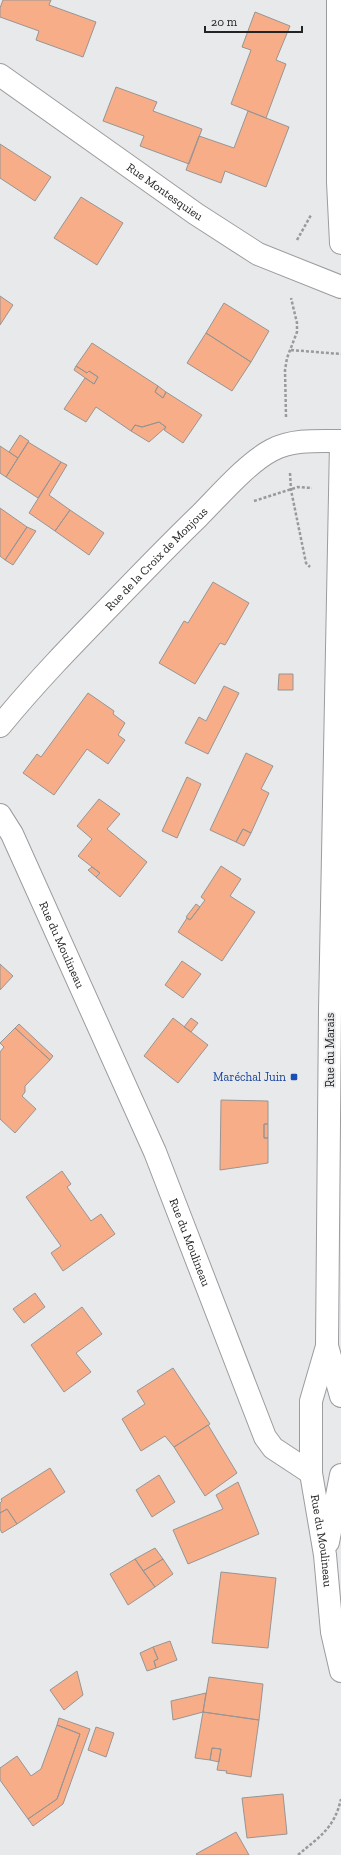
<svg xmlns="http://www.w3.org/2000/svg" width="341" height="1855" font-family="'Zilla Slab',serif">
	<rect width="100%" height="100%" fill="#e8e9eb"/>
	<path fill="#f8ad89" stroke="#979594" d="M3,0H51L49,5L96,22L83,57L36,40L39,31L0,17V8Z
		M255,12L290,26L276,60L286,64L266,118L231,104L251,50L242,47Z
		M116,87L157,102L153,111L202,129L189,164L140,146L144,136L103,121Z
		M248,111L289,127L266,187L225,171L221,183L186,170L199,136L234,148Z
		M0,144L51,177L35,201L0,178Z
		M81,197L123,223L97,265L54,238Z
		M0,296L13,305L0,325Z
		M224,303L269,331L251,362L206,333Z
		M206,333L251,362L232,391L187,363Z
		M92,343L158,386L155,392L163,398L166,392L202,415L183,443L164,430L166,427L159,422L142,427L135,425L131,431L96,407L86,422L64,409L85,378L94,384L98,377L89,371L87,373L76,366Z
		M76,366L87,373L89,371L98,377L94,384L74,370Z
		M158,386L166,392L163,398L155,392Z
		M159,422L166,427L149,442L131,431L135,425L142,427Z
		M20,435L29,441L18,458L9,452Z
		M28,442L61,462L38,498L6,477Z
		M0,446L18,458L6,477L0,473Z
		M61,462L67,465L49,495L70,510L55,531L29,513Z
		M0,508L27,527L5,560L0,556Z
		M70,510L104,533L89,555L55,531Z
		M27,527L36,531L13,565L5,560Z
		M213,582L249,603L225,645L220,643L195,684L159,663L184,621L188,623Z
		M279,674H293V690H278Z
		M224,686L239,693L208,754L185,743L199,717L206,721Z
		M88,693L114,711L113,714L125,723L118,735L125,740L108,764L87,749L54,795L23,773L37,754L41,757Z
		M246,753L273,766L261,789L269,793L251,833L243,829L236,842L210,830Z
		M187,777L201,784L177,838L162,831Z
		M99,799L120,814L107,829L147,862L120,897L96,877L100,873L78,856L92,839L77,826Z
		M243,829L251,833L244,846L236,842Z
		M221,866L241,879L230,896L255,912L222,961L178,932L187,918L190,920L205,900L201,897Z
		M92,867L100,873L96,877L88,870Z
		M196,904L200,907L190,920L186,917Z
		M182,961L201,974L183,998L165,985Z
		M0,964L13,976L0,990Z
		M173,1018L208,1045L178,1083L144,1056Z
		M191,1018L198,1023L191,1032L184,1027Z
		M19,1024L53,1056L50,1060L15,1028Z
		M15,1028L50,1060L25,1086V1092L22,1096L36,1109L15,1133L0,1119V1052L4,1047L0,1043Z
		M221,1100L268,1101V1124H264V1138H268V1163L220,1170Z
		M264,1124H268V1138H264Z
		M62,1171L71,1184L67,1187L91,1221L101,1214L115,1234L63,1271L51,1253L61,1246L26,1197Z
		M35,1293L45,1307L24,1323L13,1309Z
		M82,1307L102,1334L76,1353L91,1372L64,1392L31,1345Z
		M173,1368L210,1424L174,1447L165,1436L141,1451L122,1419L145,1404L137,1391Z
		M208,1425L237,1473L205,1496L174,1447Z
		M50,1468L65,1492L17,1524L7,1509L0,1513V1503L2,1501L1,1499Z
		M159,1475L175,1502L152,1517L136,1490Z
		M238,1482L259,1534L188,1564L173,1530L223,1509L216,1495Z
		M7,1509L17,1524L2,1533L0,1529V1513Z
		M155,1548L163,1559L143,1571L135,1559Z
		M135,1559L155,1587L128,1605L110,1574Z
		M163,1559L173,1574L155,1587L143,1571Z
		M221,1572L276,1578L268,1648L212,1643Z
		M170,1641L177,1660L156,1668L154,1661L158,1659L153,1647Z
		M153,1647L158,1659L154,1661L156,1668L147,1671L140,1653Z
		M77,1671L83,1695L64,1710L50,1690Z
		M209,1677L263,1684L259,1720L203,1712Z
		M206,1693L203,1712L173,1720L171,1701Z
		M203,1712L259,1720L251,1777L226,1773L227,1771L217,1770L221,1749L212,1748L210,1760L195,1758Z
		M59,1718L90,1729L63,1804L33,1826L28,1819L57,1799L80,1734L57,1725Z
		M57,1725L80,1734L57,1799L28,1819L0,1780V1768L17,1756L31,1776L41,1769Z
		M96,1727L114,1733L106,1757L88,1750Z
		M212,1748L221,1749L219,1762L210,1760Z
		M283,1794L287,1834L247,1838L242,1798Z
		M236,1832L249,1855H197L196,1854Z"/>
	<g fill="none" stroke-linecap="round" stroke-linejoin="round">
		<defs>
			<g id="minor">
				<path id="s1" d="M0,75L196,214L258,254L341,287"/>
				<path id="s2" d="M0,726C35,683 74,643 113,603C141,574 169,545 198,517C219,496 247,463 272,450C293,439 319,441 341,441"/>
				<path id="s3" d="M0,815L12,834L155,1152L265,1437L273,1448L311,1473"/>
			</g>
			<g id="secondary">
				<path d="M338,0V182L341,243"/>
				<path id="s4" d="M341,443L330,1010L327,1346L311,1401V1473L325,1555L332,1632L341,1671"/>
				<path d="M327,1346L341,1396"/>
				<path d="M328,1542L341,1475"/>
			</g>
		</defs>
		<use href="#minor" stroke="#9c9c9f" stroke-width="24"/>
		<use href="#secondary" stroke="#9c9c9f" stroke-width="24"/>
		<path stroke="#999a9b" stroke-width="2.5" stroke-dasharray="3 2" stroke-linecap="butt" d="M297,240L311,215
			M291,350L341,354
			M286,417L285,370L287,358L297,332V323L291,298
			M290,473L291,490L306,563L310,567
			M254,501L298,487L312,488
			M298,1855C320,1836 334,1829 341,1799"/>
		<use href="#minor" stroke="#fff" stroke-width="22"/>
		<use href="#secondary" stroke="#fff" stroke-width="22"/>
	</g>
	<rect fill="#1a4fb4" stroke="#e8e9eb" stroke-width="1.5" x="290" y="1073" width="8" height="8" rx="2"/>
	<g text-anchor="middle" stroke-width="3.5" stroke-linejoin="round" paint-order="stroke">
		<g font-size="12" fill="#242425" stroke="#e8e9eb">
			<text dy="4" stroke="none"><textPath href="#s1" startOffset="202">Rue Montesquieu</textPath></text>
			<text dy="4" stroke="none"><textPath href="#s2" startOffset="229">Rue de la Croix de Monjous</textPath></text>
			<text dy="4" stroke="none"><textPath href="#s3" startOffset="144">Rue du Moulineau</textPath></text>
			<text transform="translate(330 1050) rotate(-90)" y="4">Rue du Marais</text>
			<text dy="4" stroke="none"><textPath href="#s3" startOffset="468">Rue du Moulineau</textPath></text>
			<text dy="4" stroke="none"><textPath href="#s4" startOffset="1101">Rue du Moulineau</textPath></text>
		</g>
		<g font-size="12" fill="#164399" stroke="#e8e9eb" text-anchor="end">
			<text x="286" y="1081">Maréchal Juin</text>
		</g>
	</g>
	<path d="M205 26v6h97v-6" fill="none" stroke="#242425" stroke-width="2"/>
	<text x="211" y="26" font-size="12" fill="#242425" stroke="#e8e9eb" stroke-width="3" paint-order="stroke">20 m</text>
</svg>
